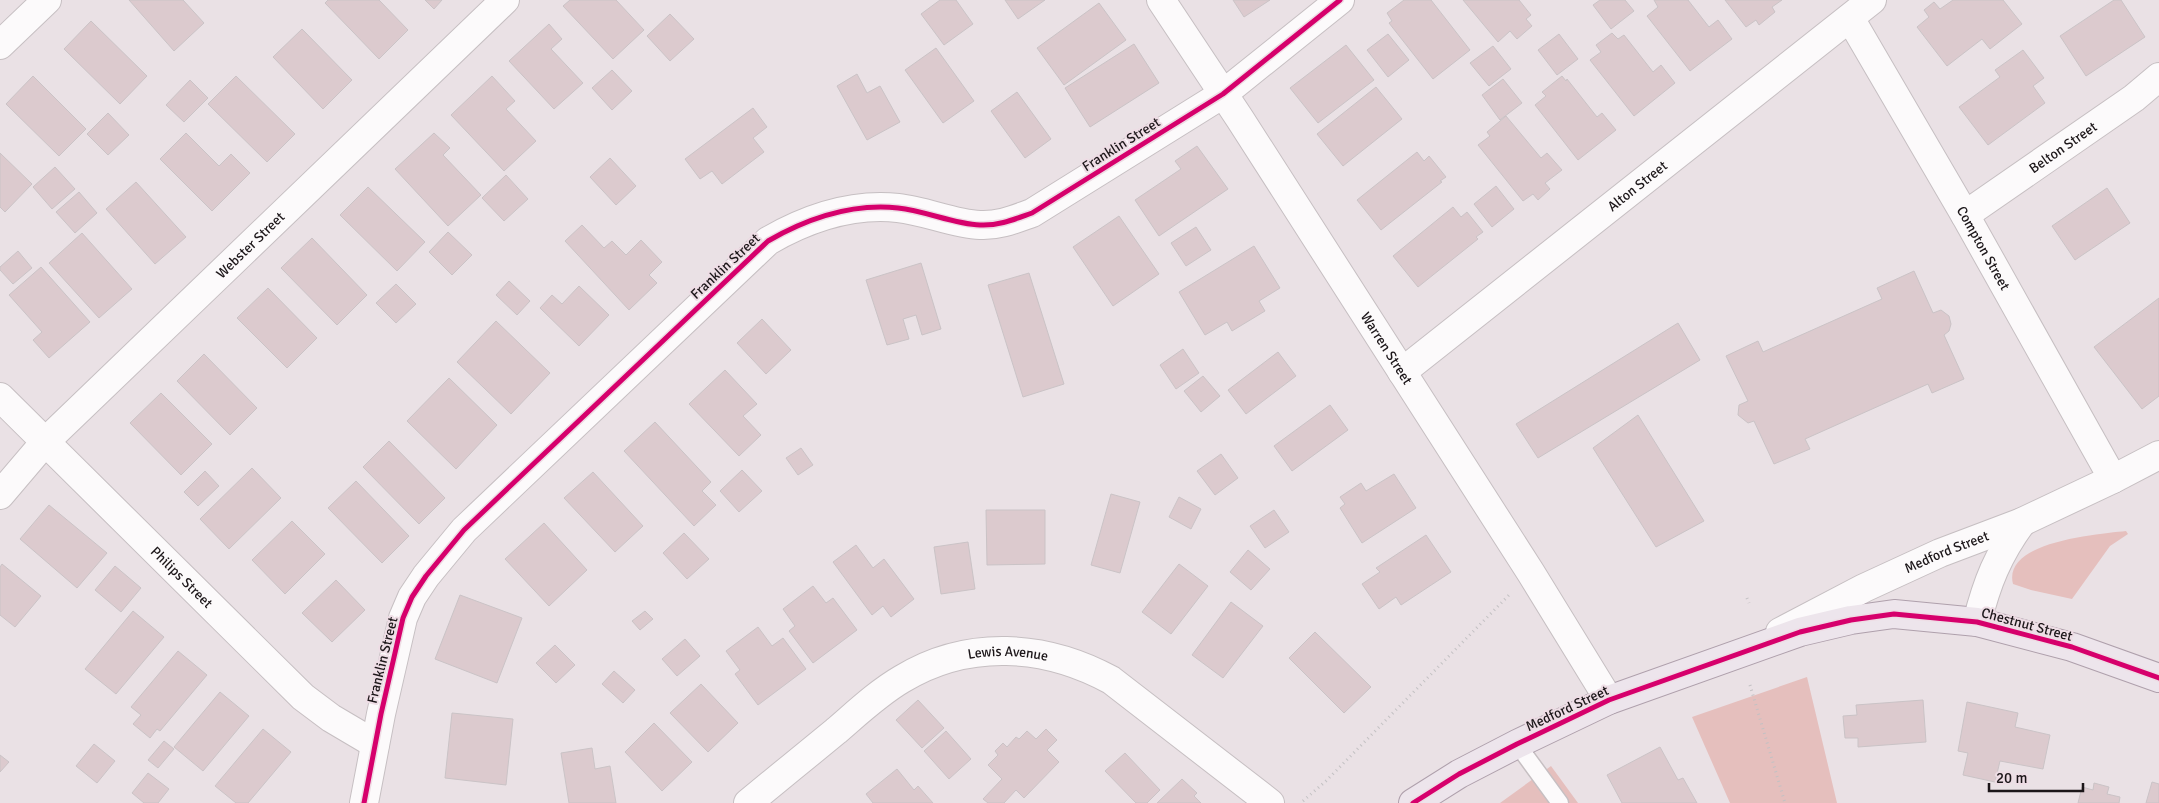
<svg xmlns="http://www.w3.org/2000/svg" width="2159" height="803" font-family="Signika,sans-serif">
	<rect width="100%" height="100%" fill="#eae1e5"/>
	<path fill="#e5bfbd" d="M2126,531L2128,534L2110,546L2072,599L2031,590L2013,584C2002,541 2100,534 2126,531Z
		M1807,677L1837,803H1730L1692,717Z
		M1551,766L1578,803H1500Z"/>
	<path fill="#dccace" stroke="#cac3c6" d="M129,0H183L204,23L174,51Z
		M328,0H379L408,30L379,59L325,3Z
		M425,0H442L434,9Z
		M570,0H616L644,30L613,59L563,6Z
		M940,0H956L973,24L944,45L921,14Z
		M1005,0H1045L1018,19Z
		M1233,0H1270L1244,17Z
		M1404,0H1431L1470,50L1433,79L1389,23L1392,21L1387,13Z
		M1463,0H1519L1531,15L1526,19L1532,26L1517,39L1510,31L1498,42Z
		M1600,0H1625L1634,11L1611,29L1593,5Z
		M1688,0L1709,27L1718,20L1732,39L1690,71L1647,16L1658,7L1654,0Z
		M1725,0H1782L1772,7L1775,12L1759,25L1756,20L1746,27Z
		M1953,0H2003L2022,24L1990,49L1982,39L1947,66L1917,27L1929,17L1924,10L1934,2L1940,9Z
		M2114,0H2121L2145,37L2086,76L2060,36Z
		M1099,3L1126,40L1064,85L1037,48Z
		M670,14L694,39L670,61L647,36Z
		M91,21L147,76L120,104L64,49Z
		M549,24L562,39L551,49L583,83L554,109L509,61Z
		M302,29L352,80L323,109L273,57Z
		M1612,33L1618,39L1624,35L1653,72L1661,65L1675,83L1634,116L1590,60L1601,52L1596,45Z
		M1388,34L1409,60L1388,77L1367,50Z
		M1559,34L1578,59L1557,75L1538,50Z
		M1134,44L1159,83L1090,127L1065,88Z
		M1346,45L1374,80L1318,123L1290,88Z
		M1493,46L1511,69L1489,86L1470,63Z
		M936,48L974,101L943,123L905,70Z
		M2023,50L2044,78L2033,86L2045,103L1988,145L1959,107L2000,77L1995,70Z
		M612,70L632,91L612,110L592,88Z
		M857,74L867,93L880,86L900,122L867,140L837,86Z
		M33,76L86,129L59,156L6,104Z
		M236,76L295,134L267,162L208,104Z
		M492,76L515,101L506,109L536,141L504,171L451,115Z
		M1562,76L1566,81L1567,79L1597,117L1602,113L1616,130L1578,160L1535,105L1546,96L1542,92Z
		M1503,79L1522,103L1500,120L1482,95Z
		M190,80L208,98L184,122L166,105Z
		M1376,87L1402,119L1343,166L1317,134Z
		M1017,92L1051,139L1025,158L991,111Z
		M753,108L767,127L753,138L764,152L722,184L712,171L700,179L685,159Z
		M108,113L129,135L108,155L87,134Z
		M1506,116L1541,158L1547,153L1562,170L1545,183L1550,189L1538,200L1533,194L1523,201L1478,145L1490,136L1487,132Z
		M186,133L219,166L231,154L250,173L212,211L160,159Z
		M434,133L450,148L443,155L481,195L448,226L395,169Z
		M1197,146L1228,189L1159,236L1135,200L1181,169L1175,161Z
		M1417,152L1424,161L1429,156L1446,177L1440,181L1442,182L1381,230L1357,200Z
		M0,153L32,184L5,212L0,207Z
		M610,158L636,186L616,205L590,177Z
		M55,167L75,189L52,209L33,187Z
		M506,175L528,199L504,221L482,198Z
		M136,182L186,237L155,264L106,209Z
		M1496,186L1514,209L1492,227L1474,204Z
		M368,187L425,242L397,271L340,215Z
		M2107,188L2130,223L2075,260L2052,226Z
		M79,192L97,213L75,233L56,212Z
		M1453,207L1461,217L1467,212L1483,232L1476,237L1478,239L1418,287L1393,256Z
		M1119,216L1159,274L1113,306L1073,247Z
		M582,225L604,248L612,241L626,255L641,240L662,262L649,275L657,283L629,310L565,241Z
		M1196,227L1211,250L1186,266L1171,243Z
		M448,232L472,255L452,275L429,252Z
		M82,233L132,289L99,318L49,263Z
		M312,238L367,295L337,325L281,268Z
		M1254,246L1280,288L1259,301L1265,311L1232,331L1227,322L1205,335L1179,292Z
		M18,251L32,268L13,284L0,270V267Z
		M921,263L941,329L922,335L916,315L903,319L909,339L887,345L866,280Z
		M41,267L90,322L49,358L33,340L42,332L9,295Z
		M1914,271L1933,313L1941,310L1949,316L1951,324L1949,331L1944,335L1964,379L1932,393L1928,384L1805,439L1810,449L1774,464L1754,421L1748,423L1738,415L1739,405L1748,401L1726,356L1758,341L1763,352L1882,299L1877,288Z
		M1029,273L1064,384L1023,397L988,285Z
		M509,281L530,301L517,315L496,295Z
		M396,284L416,304L396,323L376,303Z
		M579,286L609,315L579,346L540,308L552,295L562,304Z
		M268,288L317,338L287,368L237,318Z
		M2159,298V396L2142,409L2094,347Z
		M762,319L791,350L766,374L737,343Z
		M496,321L550,373L511,414L457,362Z
		M1678,323L1700,360L1538,458L1516,424Z
		M1183,349L1199,373L1176,389L1160,365Z
		M1278,352L1296,376L1246,414L1228,390Z
		M204,354L257,408L230,435L177,381Z
		M725,370L757,404L743,416L761,435L739,456L689,404Z
		M1203,376L1220,396L1201,412L1184,391Z
		M449,378L497,425L456,469L407,421Z
		M161,393L212,444L181,475L130,423Z
		M1330,405L1348,430L1292,471L1274,446Z
		M1638,415L1704,521L1656,547L1593,448Z
		M655,422L711,482L702,491L716,505L694,526L624,451Z
		M389,441L445,498L419,524L363,467Z
		M801,448L813,465L798,475L786,458Z
		M1221,454L1238,478L1215,495L1197,471Z
		M252,468L281,498L229,549L200,519Z
		M742,470L762,491L739,512L720,491Z
		M205,471L219,486L198,506L184,492Z
		M593,472L643,526L615,552L564,498Z
		M1394,474L1416,508L1362,543L1340,508L1345,504L1340,497L1361,483L1366,491Z
		M356,481L409,536L382,563L328,508Z
		M1111,494L1140,502L1120,573L1091,565Z
		M1179,497L1201,509L1191,529L1169,517Z
		M49,505L107,553L77,588L20,539Z
		M986,510H1045V564L987,565Z
		M1274,510L1289,532L1265,548L1250,526Z
		M292,521L325,554L285,594L252,560Z
		M544,523L587,570L549,606L505,559Z
		M684,533L709,559L687,579L663,553Z
		M1426,535L1451,572L1401,605L1396,597L1379,609L1362,584L1380,572L1376,568Z
		M968,542L975,589L941,594L934,547Z
		M856,545L873,568L884,559L914,599L891,617L883,606L872,615L833,562Z
		M1248,550L1270,569L1251,590L1230,572Z
		M2,564L41,596L15,627L0,615V567Z
		M1179,564L1208,586L1171,634L1142,612Z
		M115,566L141,588L121,612L95,590Z
		M336,580L365,610L332,642L302,613Z
		M813,586L826,603L833,598L857,630L813,663L789,631L795,626L783,609Z
		M460,595L522,618L497,683L435,659Z
		M1231,602L1263,626L1223,678L1192,655Z
		M133,611L164,637L116,694L85,669Z
		M645,611L653,619L640,630L632,621Z
		M758,627L772,646L783,638L806,669L758,705L735,674L740,670L726,651Z
		M1315,632L1371,687L1344,713L1289,658Z
		M685,639L700,656L677,676L662,659Z
		M555,645L575,665L556,683L536,663Z
		M178,651L207,675L160,731L157,729L150,738L133,724L141,715L131,707Z
		M614,671L635,690L623,703L602,684Z
		M701,684L738,723L708,752L670,713Z
		M220,692L249,716L203,771L174,747Z
		M918,700L944,728L922,748L896,720Z
		M1923,700L1926,742L1858,747V738H1845L1843,716L1857,715L1856,705Z
		M1967,702L2018,713L2015,727L2050,735L2043,769L2000,761L1995,782L1963,775L1968,753L1958,751Z
		M452,713L513,719L506,785L445,778Z
		M654,723L692,762L662,791L625,752Z
		M263,729L291,752L248,803H236L215,786Z
		M1046,729L1057,740L1047,750L1059,762L1024,798L1016,790L1004,803H988L983,799L1002,779L988,765L998,755L995,751L1003,743L1007,747L1016,737L1019,739L1027,731L1036,739Z
		M946,731L971,759L949,779L924,751Z
		M164,741L174,749L158,768L148,760Z
		M94,744L115,761L97,783L76,766Z
		M1660,747L1678,780L1683,778L1697,803H1622L1607,775Z
		M592,748L595,769L610,766L616,803H569L561,753Z
		M1125,753L1160,790L1147,803H1136L1105,771Z
		M0,755L9,762L0,772Z
		M897,769L914,790L918,786L933,803H873L866,794Z
		M148,773L169,789L158,803H144L132,793Z
		M1182,779L1197,793L1194,796L1201,803H1157Z
		M2152,782L2159,784V803H2146Z
		M2094,783L2109,787L2107,794L2120,797L2119,803H2078L2082,787L2093,790Z"/>
	<g fill="none" stroke-linecap="round" stroke-linejoin="round">
		<defs>
			<path id="lane" d="M1517,744L1560,803"/>
			<g id="street">
				<path id="s1" d="M1850,18L1965,215L2113,479"/>
				<path d="M0,45L47,0"/>
				<path id="s2" d="M1965,215L2134,98L2159,77"/>
				<path id="s3" d="M1402,372L1872,0"/>
				<path id="s4" d="M0,397L303,697L331,718L375,744"/>
				<path d="M1977,622C1987,582 1998,555 2022,522"/>
				<path id="s5" d="M1780,632L1864,588L1940,553L2022,522L2113,479L2159,455"/>
				<path d="M364,803L381,714L403,618L412,597L426,576L464,530L768,241C808,218 851,203 898,208C926,211 954,224 980,225C999,226 1015,219 1032,213L1223,94L1340,0"/>
				<path id="s6" d="M748,803C777,779 807,755 836,731C857,713 878,693 902,679C968,639 1045,644 1111,680L1270,803"/>
			</g>
			<g id="secondary">
				<path id="s7" d="M1161,0L1240,119L1531,573L1609,700"/>
				<path id="s8" d="M0,495L45,442L505,0"/>
			</g>
			<path id="primary" d="M1413,803L1459,774L1517,744L1609,700L1800,632L1851,620L1894,614L1977,622L2072,647L2159,678"/>
		</defs>
		<use href="#lane" stroke="#c6bfc2" stroke-width="19"/>
		<use href="#street" stroke="#c6bfc2" stroke-width="30"/>
		<use href="#secondary" stroke="#c6bfc2" stroke-width="30"/>
		<use href="#primary" stroke="#afa0ac" stroke-width="30"/>
		<path stroke="#c3c1c3" stroke-width="3" stroke-dasharray="1 4" stroke-linecap="butt" d="M1747,598L1749,603
			M1750,685L1785,803
			M1303,801L1326,781L1510,594"/>
		<use href="#lane" stroke="#fcfafb" stroke-width="16"/>
		<use href="#street" stroke="#fcfafb" stroke-width="28"/>
		<use href="#secondary" stroke="#fcfafb" stroke-width="28"/>
		<use href="#primary" stroke="#ede5ec" stroke-width="28"/>
		<defs>
			<path id="cycleway" d="M364,803L381,714L403,618L412,597L426,576L464,530L768,241C808,218 851,203 898,208C926,211 954,224 980,225C999,226 1015,219 1032,213L1223,94L1340,0
				M1413,803L1459,774L1517,744L1609,700L1800,632L1851,620L1894,614L1977,622L2072,647L2159,678"/>
		</defs>
		<use href="#cycleway" stroke="#eedde5" stroke-width="8"/>
		<use href="#cycleway" stroke="#d6006c" stroke-width="5"/>
	</g>
	<g text-anchor="middle" stroke-width="4" stroke-linejoin="round" paint-order="stroke">
		<g font-size="14" fill="#1c1619" stroke="#eedde5">
			<text transform="translate(1121 144) rotate(-32)" y="5">Franklin Street</text>
			<text dy="5" stroke="none"><textPath href="#s2" startOffset="119">Belton Street</textPath></text>
			<text dy="5" stroke="none"><textPath href="#s3" startOffset="300">Alton Street</textPath></text>
			<text dy="5" stroke="none"><textPath href="#s8" startOffset="354">Webster Street</textPath></text>
			<text dy="5" stroke="none"><textPath href="#s1" startOffset="266">Compton Street</textPath></text>
			<text transform="translate(725 266) rotate(-43)" y="5">Franklin Street</text>
			<text dy="5" stroke="none"><textPath href="#s7" startOffset="415">Warren Street</textPath></text>
			<text dy="5" stroke="none"><textPath href="#s5" startOffset="185">Medford Street</textPath></text>
			<text dy="5" stroke="none"><textPath href="#s4" startOffset="256">Philips Street</textPath></text>
			<text transform="translate(2027 624) rotate(15)" y="5">Chestnut Street</text>
			<text dy="5" stroke="none"><textPath href="#s6" startOffset="309">Lewis Avenue</textPath></text>
			<text transform="translate(382 660) rotate(-76)" y="5">Franklin Street</text>
			<text transform="translate(1567 708) rotate(-25)" y="5">Medford Street</text>
		</g>
	</g>
	<path d="M1989 783v8h94v-8" fill="none" stroke="#1c1619" stroke-width="2.5"/>
	<text x="1996" y="783" font-size="15" fill="#1c1619" stroke="#eedde5" stroke-width="4" paint-order="stroke">20 m</text>
</svg>
